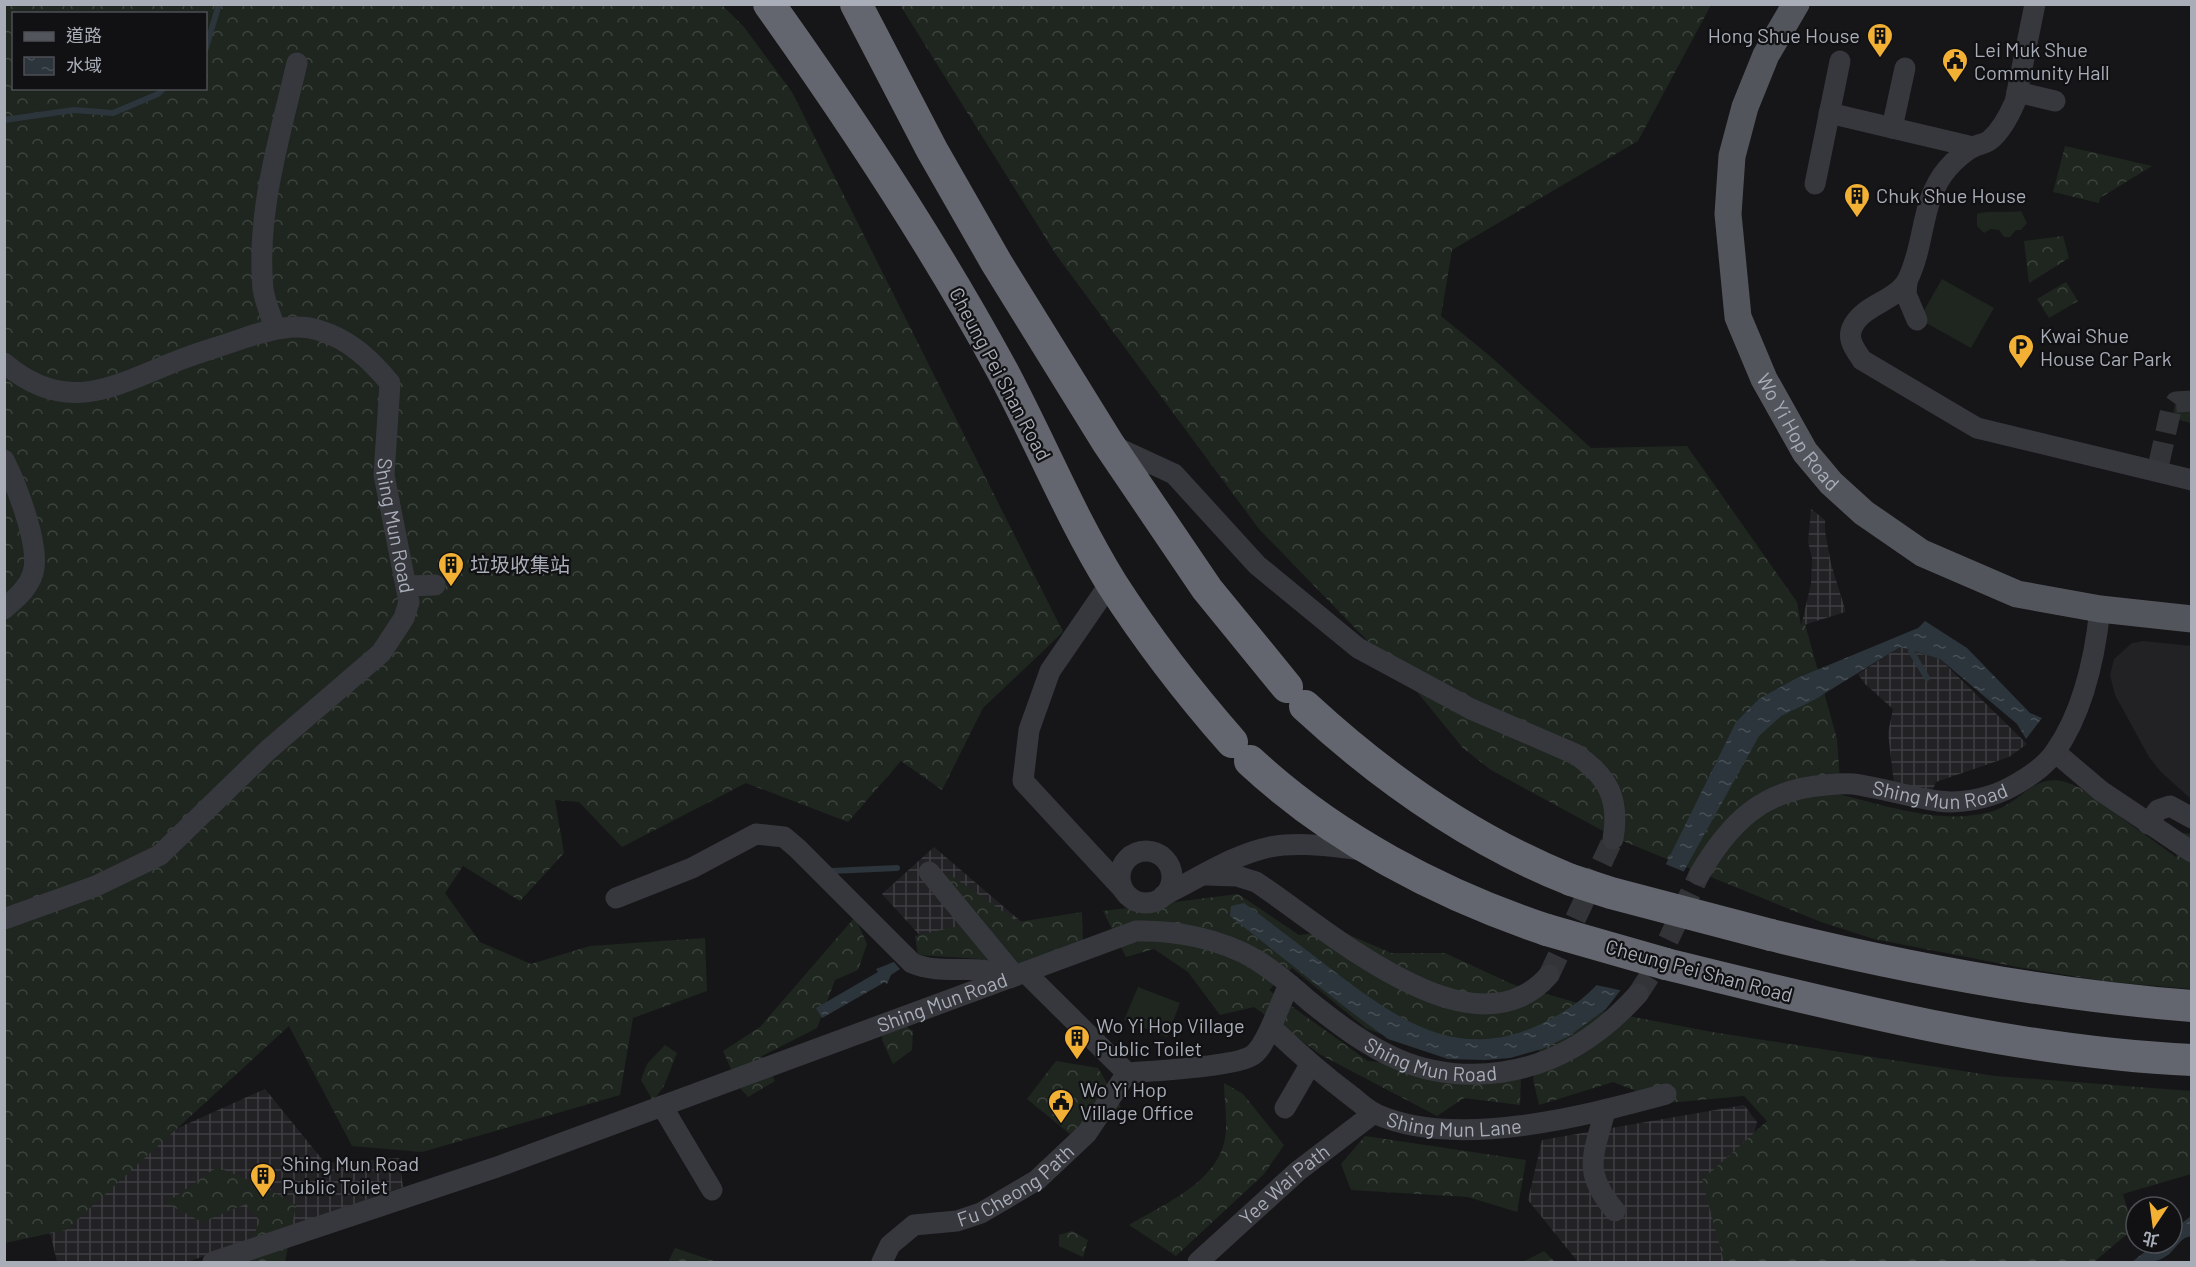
<svg xmlns="http://www.w3.org/2000/svg" width="2196" height="1267" font-family="Barlow,'Noto Sans TC',sans-serif">
	<defs>
		<pattern id="industrial-grid" width="8" height="8" patternUnits="userSpaceOnUse" patternTransform="scale(1.5)"><rect width="8" height="8" fill="#222225"/><path d="M0 4h8M4 0v8" fill="none" stroke="#3f3f43"/></pattern>
		<pattern id="forest-crowns" width="20" height="18" patternUnits="userSpaceOnUse" patternTransform="scale(1.5)"><rect width="20" height="18" fill="#1e261f"/><path d="M2 6a3 3 0 1 1 6 0M12 15a3 3 0 1 1 6 0" fill="none" stroke="#3c433d"/></pattern>
		<pattern id="water-ripples" width="26" height="14" patternUnits="userSpaceOnUse" patternTransform="scale(1.5)"><rect width="26" height="14" fill="#2c353c"/><path d="M2 4q2-2 4 0t4 0M15 11q2-2 4 0t4 0" fill="none" stroke="#485056"/></pattern>
	</defs>
	<rect width="100%" height="100%" fill="#161618"/>
	<path fill="#222225" d="M2144,641L2191,646V799L2161,772L2149,757L2115,695L2110,675L2114,659L2132,643Z"/>
	<path fill="url(#industrial-grid)" d="M1811,509L1825,520V531L1831,564L1845,609V612L1801,626L1811,584L1812,558L1808,542Z
		M1900,647L1940,659L2027,744L2009,757L1936,782L1931,794L1894,784L1888,733L1893,709L1865,684L1858,674Z
		M934,847L1038,936L984,961L981,953H936L882,894Z
		M265,1089L325,1163L399,1158L403,1187L187,1262H57L40,1190Z
		M1744,1105L1757,1122L1723,1262H1578L1528,1200L1542,1140Z"/>
	<path fill="url(#forest-crowns)" fill-rule="evenodd" d="M4,5H722L744,27L792,92L1063,632L983,708L942,790L901,761L848,822L746,783L622,847L579,802L555,800L564,853L520,901L463,866L445,893L480,942L531,964L590,946L705,938L707,991L633,1018L620,1095L422,1152L352,1146L289,1026L66,1230L5,1243ZM14,14H206V88H14Z
		M900,5H1711L1638,141L1452,250L1441,316L1490,356L1591,448L1687,446L1797,602L1801,625L1805,624L1837,739L1841,795C1889,806 1940,825 1990,812C2027,802 2035,764 2080,788L2176,857L2183,833L2191,834V989L2111,982L2023,968L1874,939L1821,922L1618,839L1491,770L1463,748L1418,693L1259,529L1057,256Z
		M2065,146L2152,166L2100,198L2099,203L2053,192Z
		M2063,236L2069,258L2029,283L2024,241Z
		M2066,282L2078,301L2049,318L2037,299Z
		M2178,391L2191,394V423L2172,418Z
		M949,874L1018,922L1082,912L1083,947L1002,971L996,960L918,955L915,936L959,926L941,895Z
		M1238,894L1299,935L1338,930L1391,953H1445L1512,984L1578,1003L1576,1006L1712,1032L1995,1076L2191,1091V1174L2123,1194L2133,1229L2094,1262H1724L1702,1180L1767,1121L1744,1096L1667,1103L1613,1082L1539,1105L1533,1079L1541,1042L1435,1053L1367,1029L1292,968L1269,990L1368,1061L1521,1077L1520,1105L1464,1098L1437,1116L1321,1055L1254,1007L1220,1015L1188,972L1154,949L1126,957L1103,911Z
		M855,917L867,944L858,970L835,980L817,1028L762,1056L775,1081L748,1097L739,1087L723,1051L760,1027Z
		M884,1012L913,1031L912,1050L893,1064L882,1040Z
		M665,1045L677,1053L664,1086L653,1101L641,1080L647,1064Z
		M1056,1061L1098,1068L1121,1107L1081,1143L1027,1099Z
		M1224,1083L1243,1094L1284,1145L1264,1174L1176,1256L1129,1225C1164,1204 1218,1182 1225,1138C1228,1121 1224,1100 1224,1083Z
		M1365,1136L1526,1160L1517,1212L1468,1197L1351,1190L1341,1164Z
		M217,1167L263,1186L296,1205L285,1262H241L260,1221L246,1204L202,1222L166,1203Z
		M1072,1231L1088,1240L1083,1257L1059,1246V1235Z
		M675,1248L717,1262H668Z
		M1544,1251L1555,1262H1523Z"/>
	<path fill="#1e261f" d="M2021,211L2027,223L2021,230H2016L2010,237H2004L1999,230L1991,229L1984,233L1977,226V214C1986,210 2009,213 2021,211Z
		M1942,279L1994,308L1971,348L1919,319Z
		M1138,987L1180,1003L1167,1037L1124,1020Z"/>
	<path fill="url(#water-ripples)" d="M1925,621L1967,648L2030,713L2042,718L2026,739L2017,724L1940,659L1900,647L1814,700L1781,716L1759,736L1684,871L1640,965L1606,1009L1569,1036L1542,1049L1510,1058L1485,1060L1448,1059L1388,1039L1350,1011L1230,916L1231,906L1244,903C1275,926 1305,949 1335,972C1400,1021 1458,1063 1541,1024C1578,1006 1596,989 1620,957L1736,722L1759,699L1795,679L1918,628Z
		M894,962L900,969L891,975L887,984L885,982L822,1018L816,1008L878,972L876,969Z
		M2191,1216V1236C2180,1238 2178,1246 2169,1254C2158,1263 2146,1263 2132,1262L2156,1243H2172V1231Z"/>
	<path fill="#161618" d="M1663,863L1687,873L1643,967L1624,991L1596,985L1617,955Z"/>
	<g fill="none" stroke-linecap="round" stroke-linejoin="round">
		<path stroke="#2c353c" stroke-width="6" d="M206,48L219,4
			M4,120L74,110L113,113L158,94L164,88
			M1913,646L1911,651L1927,678
			M831,871L897,868"/>
		<path stroke="#333438" stroke-width="21" stroke-dasharray="21 10" stroke-linecap="butt" d="M2159,463L2171,409L2176,402L2192,401
			M1549,975L1613,839
			M1638,994L1656,966L1699,875"/>
		<g stroke="#37383d" stroke-width="21">
			<path d="M2035,4L2015,102C2009,116 2002,130 1990,140C1985,144 1979,144 1973,147C1965,151 1954,161 1948,168C1920,200 1926,242 1908,279C1897,301 1864,304 1853,326C1846,339 1855,349 1862,360L1977,428L2192,480"/>
			<path d="M2017,92L2055,101"/>
			<path d="M1829,113L1973,147"/>
			<path d="M1892,128L1905,68"/>
			<path d="M1815,184L1840,61"/>
			<path d="M1907,282L1906,294L1917,320"/>
			<path d="M275,328C271,316 265,302 263,289C256,212 280,136 297,63"/>
			<path id="s1" d="M4,363C68,418 117,384 182,359C203,351 225,345 247,337C269,330 295,323 318,330C349,339 370,359 390,383L384,475L409,602L404,618L381,653L268,750L160,855L96,886L4,919"/>
			<path d="M1109,444L1174,474L1257,565L1358,648L1471,709L1575,754C1608,776 1620,799 1613,839"/>
			<path d="M4,460C16,484 41,547 33,573C28,589 16,598 4,609"/>
			<path d="M1111,582L1050,671L1029,730L1023,781L1122,888"/>
			<path d="M408,586L435,585"/>
			<path d="M2055,752L2101,791L2192,852"/>
			<path d="M2148,824L2158,810L2170,806L2192,818"/>
			<circle cx="1146" cy="877" r="26"/>
			<path d="M929,872L1015,976"/>
			<path d="M1206,875L1237,876L1256,882C1324,926 1473,1063 1549,975"/>
			<path id="s2" d="M1699,875C1729,823 1763,789 1826,785C1835,784 1844,783 1853,784C1882,788 1910,797 1938,801C1960,804 1985,799 2005,790C2023,781 2043,769 2055,752C2083,712 2095,657 2100,609"/>
			<path d="M1164,895C1199,878 1232,855 1270,847C1300,841 1333,847 1363,850"/>
			<path d="M616,898L692,868L756,834L784,837L798,849L912,963C944,977 980,961 1010,978"/>
			<path id="s3" d="M1026,973L1127,1073C1151,1071 1236,1067 1253,1055C1262,1048 1266,1037 1271,1027C1296,1051 1322,1074 1350,1095C1358,1101 1367,1110 1376,1114C1456,1150 1585,1116 1666,1094"/>
			<path d="M1271,1027L1289,984"/>
			<path d="M662,1106L712,1190"/>
			<path d="M1285,1108L1310,1065"/>
			<path d="M1605,1111C1593,1157 1582,1171 1615,1211"/>
			<path id="s4" d="M213,1262L497,1167L1136,931C1176,930 1220,939 1255,959C1274,971 1292,986 1309,1001C1370,1050 1421,1084 1503,1072C1558,1064 1602,1034 1638,994"/>
			<path id="s5" d="M882,1262L890,1245L914,1225L957,1221L981,1213L1037,1180L1087,1133L1127,1073"/>
			<path id="s6" d="M1198,1262L1298,1171L1374,1113"/>
		</g>
		<path stroke="#53555c" stroke-width="27" id="s7" d="M1796,4L1766,55L1745,107L1732,156L1728,214L1738,317L1764,379L1805,452L1831,483L1864,513L1922,553L2017,594L2100,609L2192,619"/>
		<path stroke="#63666e" stroke-width="32" d="M769,4C853,122 933,243 1002,370C1040,441 1070,516 1112,584C1148,640 1188,692 1232,742
			M856,4L932,150L996,262L1108,443L1207,589L1287,687
			M1305,706C1384,779 1471,840 1571,880
			M1250,761C1333,838 1439,894 1547,930
			M1771,935C1910,969 2049,995 2192,1006
			M1666,964C1838,1006 2014,1052 2192,1060"/>
		<path stroke="#63666e" stroke-width="32" d="M1571,880L1611,893L1771,935
			M1547,930L1666,964"/>
	</g>
	<defs>
		<symbol id="building-pin" viewBox="-11 -11 22 30"><path d="M0 17L-7.5 6A9.5 9.5 0 1 1 7.5 6Z" fill="#f2b134" stroke="#111113"/><path d="M-4-6H4V6H1V3H-1V6H-4ZM-2.5-4.3h1.7v1.8h-1.7ZM.8-4.3h1.7v1.8H.8ZM-2.5-1h1.7V.8h-1.7ZM.8-1h1.7V.8H.8Z" fill="#111"/></symbol>
		<symbol id="civic-pin" viewBox="-11 -11 22 30"><path d="M0 17L-7.5 6A9.5 9.5 0 1 1 7.5 6Z" fill="#f2b134" stroke="#111113"/><path d="M-.6-6.5H3V-4.5H.6V-3L4-1V1h2V6H-6V1h2V-1L-.6-3ZM-1.2 2.5V6h2.4V2.5Z" fill="#111"/></symbol>
		<symbol id="parking-pin" viewBox="-11 -11 22 30"><path d="M0 17L-7.5 6A9.5 9.5 0 1 1 7.5 6Z" fill="#f2b134" stroke="#111113"/><path d="M-3.5-5.5H1a3.5 3.5 0 0 1 0 7H-1V5.5H-3.5ZM-1-3.4V-.6H.8a1.4 1.4 0 0 0 0-2.8Z" fill="#111"/></symbol>
	</defs>
	<g fill-rule="evenodd">
		<use href="#building-pin" x="1865" y="21" width="30" height="40"/>
		<use href="#civic-pin" x="1940" y="46" width="30" height="40"/>
		<use href="#building-pin" x="1842" y="181" width="30" height="40"/>
		<use href="#parking-pin" x="2006" y="332" width="30" height="40"/>
		<use href="#building-pin" x="436" y="550" width="30" height="40"/>
		<use href="#building-pin" x="1062" y="1023" width="30" height="40"/>
		<use href="#civic-pin" x="1046" y="1087" width="30" height="40"/>
		<use href="#building-pin" x="248" y="1161" width="30" height="40"/>
	</g>
	<g text-anchor="middle" stroke-width="4.5" stroke-linejoin="round" paint-order="stroke">
		<g font-size="20" fill="#a8adb8" stroke="#111113" text-anchor="start">
			<text x="1860" y="43" text-anchor="end">Hong Shue House</text>
			<text x="1974" y="57">Lei Muk Shue<tspan x="1974" dy="23">Community Hall</tspan></text>
			<text x="1876" y="203">Chuk Shue House</text>
			<text x="2040" y="343">Kwai Shue<tspan x="2040" dy="23">House Car Park</tspan></text>
			<text x="470" y="572">垃圾收集站</text>
			<text x="1096" y="1033">Wo Yi Hop Village<tspan x="1096" dy="23">Public Toilet</tspan></text>
			<text x="1080" y="1097">Wo Yi Hop<tspan x="1080" dy="23">Village Office</tspan></text>
			<text x="282" y="1171">Shing Mun Road<tspan x="282" dy="23">Public Toilet</tspan></text>
		</g>
		<g font-size="20" fill="#a8adb8" stroke="#111113">
			<text transform="translate(1000 374) rotate(62)" y="7">Cheung Pei Shan Road</text>
			<text dy="7" stroke="none"><textPath href="#s7" startOffset="458">Wo Yi Hop Road</textPath></text>
			<text dy="7" stroke="none"><textPath href="#s1" startOffset="567">Shing Mun Road</textPath></text>
			<text dy="7" stroke="none"><textPath href="#s2" startOffset="279">Shing Mun Road</textPath></text>
			<text transform="translate(1699 971) rotate(15)" y="7">Cheung Pei Shan Road</text>
			<text dy="7" stroke="none"><textPath href="#s4" startOffset="774">Shing Mun Road</textPath></text>
			<text dy="7" stroke="none"><textPath href="#s4" startOffset="1312">Shing Mun Road</textPath></text>
			<text dy="7" stroke="none"><textPath href="#s3" startOffset="520">Shing Mun Lane</textPath></text>
			<text dy="7" stroke="none"><textPath href="#s5" startOffset="162">Fu Cheong Path</textPath></text>
			<text dy="7" stroke="none"><textPath href="#s6" startOffset="116">Yee Wai Path</textPath></text>
		</g>
	</g>
	<rect width="2196" height="1267" fill="none" stroke="#a8adb8" stroke-width="12"/>
	<rect x="12" y="12" width="195" height="78" fill="#111113" stroke="#4d4f55" stroke-width="1.5"/>
	<rect x="24" y="32" width="30" height="9" fill="#53555c" stroke="#4d4f55" stroke-width="1.5"/>
	<text x="66" y="42" font-size="18" fill="#a8adb8">道路</text>
	<rect x="24" y="57" width="30" height="18" fill="url(#water-ripples)" stroke="#4d4f55" stroke-width="1.5"/>
	<text x="66" y="72" font-size="18" fill="#a8adb8">水域</text>
	<g transform="translate(2154 1225) rotate(193)"><circle r="28" fill="#111113" stroke="#4d4f55" stroke-width="1.5"/>
	<path d="M0-4.5L10 22L0 15L-10 22Z" fill="#f2b134"/>
	<text y="-9" font-size="16" font-weight="bold" text-anchor="middle" fill="#a8adb8">北</text>
	</g>
</svg>
